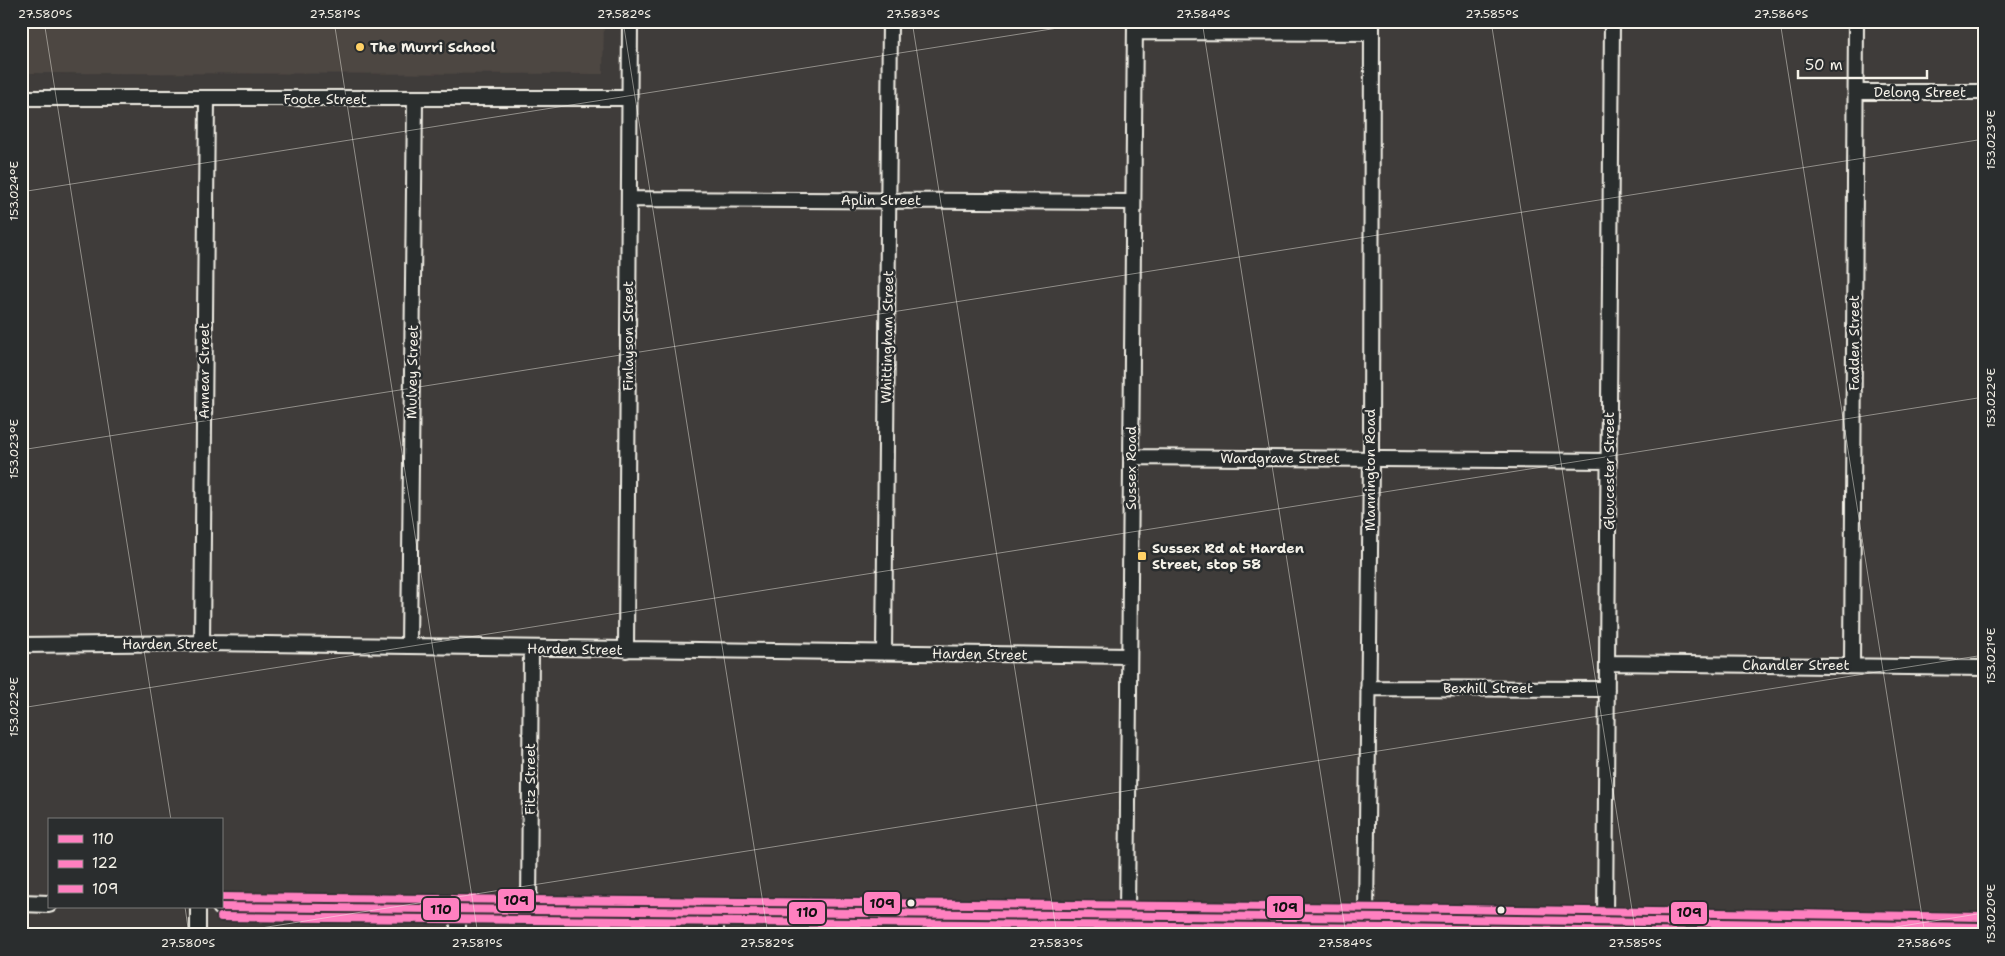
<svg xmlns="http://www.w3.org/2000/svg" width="2005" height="956" font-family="'Shantell Sans',sans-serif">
	<rect width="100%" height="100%" fill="#3f3c3a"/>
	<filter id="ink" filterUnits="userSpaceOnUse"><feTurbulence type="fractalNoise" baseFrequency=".02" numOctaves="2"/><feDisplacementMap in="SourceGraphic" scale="10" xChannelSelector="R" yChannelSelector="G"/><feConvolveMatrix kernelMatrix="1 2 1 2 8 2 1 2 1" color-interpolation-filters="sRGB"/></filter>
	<g filter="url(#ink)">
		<path fill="#4d4642" d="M21,21H604L603,74L21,73Z"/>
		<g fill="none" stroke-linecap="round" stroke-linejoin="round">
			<defs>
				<path id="minor" d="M1135,32L1372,33
					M1856,92H1984
					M21,98H629
					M629,199L1133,202
					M1131,457L1609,461
					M202,643L207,99
					M21,645L202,643L1129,656
					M409,646L415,99
					M626,650L630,21
					M884,653L890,21
					M1607,663L1984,668
					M1852,665L1856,21
					M1368,688L1607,689
					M529,909L531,648
					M1127,915L1135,21
					M1366,918L1371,459L1372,21
					M1605,921L1612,21
					M198,935V907
					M458,935V909
					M716,935V912
					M1392,935V918"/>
				<path id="tertiary" d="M21,903L49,904
					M221,907L1392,918L1984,927"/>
			</defs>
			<use href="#minor" stroke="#f4f1e8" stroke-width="18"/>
			<use href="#tertiary" stroke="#f4f1e8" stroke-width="20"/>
			<use href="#minor" stroke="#2a2d2e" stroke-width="14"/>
			<use href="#tertiary" stroke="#2a2d2e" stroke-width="16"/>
			<defs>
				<path id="bus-1" d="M221,907L1392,918L1984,927"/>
				<path id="bus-2" d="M221,917L1392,928L1836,935"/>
				<path id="bus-3" d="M221,897L1392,908L1984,917"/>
			</defs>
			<use href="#bus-1" stroke="#2a2d2e" stroke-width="11"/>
			<use href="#bus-2" stroke="#2a2d2e" stroke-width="11"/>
			<use href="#bus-3" stroke="#2a2d2e" stroke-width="11"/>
			<use href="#bus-1" stroke="#ff80c0" stroke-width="8"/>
			<use href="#bus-2" stroke="#ff80c0" stroke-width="8"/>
			<use href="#bus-3" stroke="#ff80c0" stroke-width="8"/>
		</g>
	</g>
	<path fill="none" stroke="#f4f1e8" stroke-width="1" stroke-opacity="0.45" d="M44,21L171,820M334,21L478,935M623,21L768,935M912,21L1057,935M1202,21L1346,935M1491,21L1636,935M1780,21L1925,935M21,192L1102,21M21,450L1984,139M21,708L1984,397M185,907L189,935M217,935L1984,655M1845,935L1984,913"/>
	<g fill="#ffd166" stroke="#2a2d2e" stroke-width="2">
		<circle cx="360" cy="47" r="5"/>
		<rect x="1137" y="551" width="10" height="10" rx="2.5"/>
	</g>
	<g fill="#f4f1e8" stroke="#2a2d2e" stroke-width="2">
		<circle cx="911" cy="903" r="4.5"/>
		<circle cx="1501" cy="910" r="4.5"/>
	</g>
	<g text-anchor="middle" stroke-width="5" stroke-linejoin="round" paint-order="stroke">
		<g font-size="14" font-weight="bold" fill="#f4f1e8" stroke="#2a2d2e" text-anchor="start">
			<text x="370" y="52">The Murri School</text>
			<text x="1152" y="553">Sussex Rd at Harden<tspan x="1152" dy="16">Street, stop 58</tspan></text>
		</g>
		<g font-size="14" fill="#f4f1e8" stroke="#2a2d2e">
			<text x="1920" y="97">Delong Street</text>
			<text x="325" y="104">Foote Street</text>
			<text x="881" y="205">Aplin Street</text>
			<text transform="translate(628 336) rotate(-90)" y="5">Finlayson Street</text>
			<text transform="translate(887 337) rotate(-89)" y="5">Whittingham Street</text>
			<text transform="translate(1854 343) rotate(-90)" y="5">Fadden Street</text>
			<text transform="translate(204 371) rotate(-90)" y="5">Annear Street</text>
			<text transform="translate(412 372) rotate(-89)" y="5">Mulvey Street</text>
			<text x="1280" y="463">Wardgrave Street</text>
			<text transform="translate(1131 468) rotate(-90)" y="5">Sussex Road</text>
			<text transform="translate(1370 470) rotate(-90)" y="5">Mannington Road</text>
			<text transform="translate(1609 471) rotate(-90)" y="5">Gloucester Street</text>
			<text x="170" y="649">Harden Street</text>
			<text transform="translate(575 649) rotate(1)" y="5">Harden Street</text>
			<text transform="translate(980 654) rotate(1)" y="5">Harden Street</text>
			<text x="1796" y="670">Chandler Street</text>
			<text x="1488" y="693">Bexhill Street</text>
			<text transform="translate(530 779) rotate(-90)" y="5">Fitz Street</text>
		</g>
	</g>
	<g stroke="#2a2d2e" stroke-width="2">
		<rect x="497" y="888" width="38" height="24" rx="5" fill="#ff80c0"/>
		<rect x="863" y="891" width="38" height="24" rx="5" fill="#ff80c0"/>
		<rect x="1266" y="895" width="38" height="24" rx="5" fill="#ff80c0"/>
		<rect x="422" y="897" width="38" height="24" rx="5" fill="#ff80c0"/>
		<rect x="788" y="901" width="38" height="24" rx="5" fill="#ff80c0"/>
		<rect x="1670" y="901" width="38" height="24" rx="5" fill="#ff80c0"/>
	</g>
	<g font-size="14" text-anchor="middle" font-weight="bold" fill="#111">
		<text x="516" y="905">109</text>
		<text x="882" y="908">109</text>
		<text x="1285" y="912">109</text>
		<text x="441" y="914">110</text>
		<text x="807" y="917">110</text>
		<text x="1689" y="917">109</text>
	</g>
	<rect width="2005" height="956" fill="none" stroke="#2a2d2e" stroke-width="55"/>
	<rect x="48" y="818" width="175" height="90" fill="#2a2d2e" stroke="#7b7b78"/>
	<rect x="58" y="835" width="25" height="8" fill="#ff80c0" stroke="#7b7b78"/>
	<text x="92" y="844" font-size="15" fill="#f4f1e8">110</text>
	<rect x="58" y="860" width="25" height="8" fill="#ff80c0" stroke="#7b7b78"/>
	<text x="92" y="868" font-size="15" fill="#f4f1e8">122</text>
	<rect x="58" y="885" width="25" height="8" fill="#ff80c0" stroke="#7b7b78"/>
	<text x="92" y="894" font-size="15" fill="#f4f1e8">109</text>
	<path d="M1798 70v8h129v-8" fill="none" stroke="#f4f1e8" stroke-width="2.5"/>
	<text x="1805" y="70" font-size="15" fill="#f4f1e8" stroke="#2a2d2e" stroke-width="4" paint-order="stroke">50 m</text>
	<rect x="28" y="28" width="1950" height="900" fill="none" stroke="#f4f1e8" stroke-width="2"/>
	<g font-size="12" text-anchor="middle" fill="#f4f1e8">
		<text x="45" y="18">27.580°S</text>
		<text x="335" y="18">27.581°S</text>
		<text x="624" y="18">27.582°S</text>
		<text x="913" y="18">27.583°S</text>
		<text x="1203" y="18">27.584°S</text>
		<text x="1492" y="18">27.585°S</text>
		<text x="1781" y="18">27.586°S</text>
		<text transform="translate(1991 140) rotate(-90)" y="4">153.023°E</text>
		<text transform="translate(14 191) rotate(-90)" y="4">153.024°E</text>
		<text transform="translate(1991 398) rotate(-90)" y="4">153.022°E</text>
		<text transform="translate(14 449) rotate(-90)" y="4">153.023°E</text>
		<text transform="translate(1991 656) rotate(-90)" y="4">153.021°E</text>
		<text transform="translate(14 707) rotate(-90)" y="4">153.022°E</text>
		<text transform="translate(1991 914) rotate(-90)" y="4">153.020°E</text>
		<text x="188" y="947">27.580°S</text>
		<text x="477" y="947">27.581°S</text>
		<text x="767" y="947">27.582°S</text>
		<text x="1056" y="947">27.583°S</text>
		<text x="1345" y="947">27.584°S</text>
		<text x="1635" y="947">27.585°S</text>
		<text x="1924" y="947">27.586°S</text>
	</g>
</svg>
